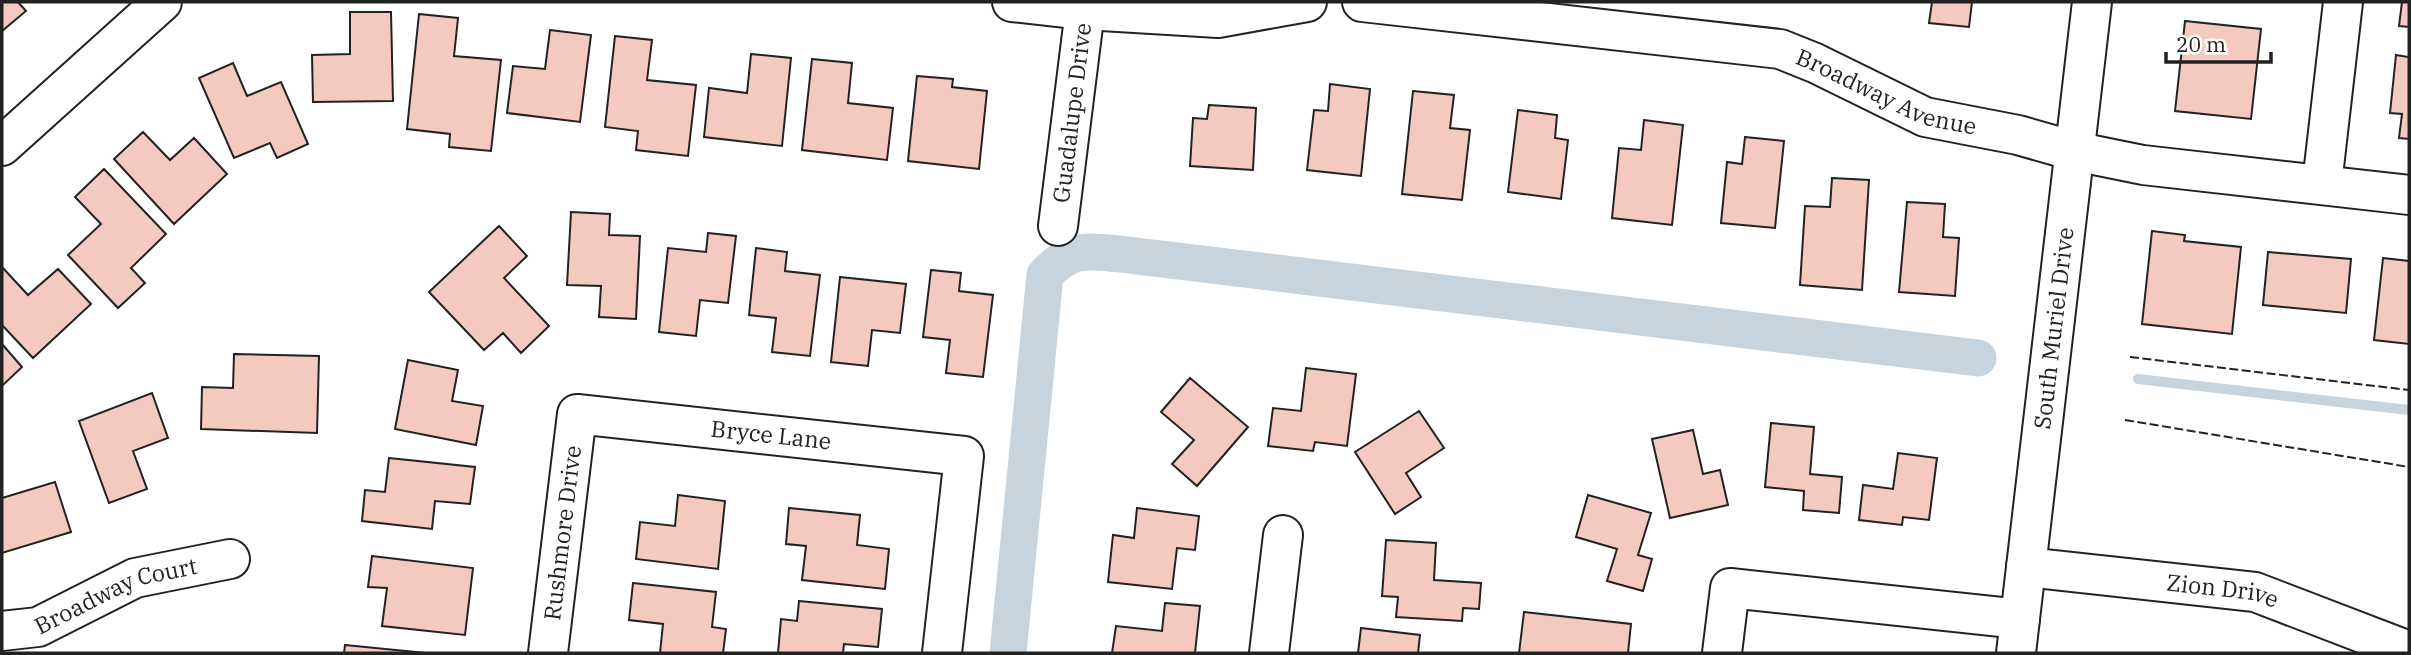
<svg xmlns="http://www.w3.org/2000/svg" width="2411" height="655" font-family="'IBM Plex Serif',serif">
	<rect width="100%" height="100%" fill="#fff"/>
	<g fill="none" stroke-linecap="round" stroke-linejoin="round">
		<path stroke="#c7d3dd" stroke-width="10" d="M2138,379L2409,410"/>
		<path stroke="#c7d3dd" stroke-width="37" d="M1008,653L1045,275C1071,247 1084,251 1120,254L1978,358"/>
	</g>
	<path fill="#f3c9c0" stroke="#222" stroke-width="2" d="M2,2H18L26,11L2,31Z
		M1932,2H1972L1969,27L1929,23Z
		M2402,2H2409V27L2399,26Z
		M350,12H391L393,101L313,102L312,55L350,54Z
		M419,14L458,18L454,56L501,60L491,151L449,147L450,134L407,129Z
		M2185,21L2261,29L2251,119L2175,111Z
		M550,30L591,35L580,122L507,113L513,66L545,69Z
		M615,36L652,40L647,80L696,85L688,156L636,150L638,131L605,127Z
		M751,54L791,58L782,146L704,137L709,88L747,93Z
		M2396,55L2409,57V139L2399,138L2402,114L2390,113Z
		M812,59L852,63L848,103L893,108L887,160L802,150Z
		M233,63L247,96L281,82L308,144L277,158L270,143L234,158L199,78Z
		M917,76L953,79L952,87L987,91L979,169L908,161Z
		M1330,84L1370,89L1361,176L1307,170L1314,110L1328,111Z
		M1413,91L1454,95L1450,128L1470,130L1462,200L1402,194Z
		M1209,105L1256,108L1253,170L1190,166L1193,118L1207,119Z
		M1518,110L1557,115L1555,138L1568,140L1561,199L1508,192Z
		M1644,120L1683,125L1672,225L1612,218L1619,148L1641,150Z
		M143,132L170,160L194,138L227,174L174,224L114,159Z
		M1745,137L1784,141L1775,228L1721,223L1727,162L1742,164Z
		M104,169L166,234L131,268L145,283L118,308L68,255L101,224L75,197Z
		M1832,178L1869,180L1862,290L1800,285L1805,206L1830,207Z
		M1907,202L1945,204L1943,237L1959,238L1955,296L1899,292Z
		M571,212L610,214L609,235L640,236L636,319L599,317L601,286L567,285Z
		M499,226L527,256L504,278L549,326L521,353L503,333L484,350L429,292Z
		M2152,231L2185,235L2184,241L2241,247L2232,334L2142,324Z
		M708,233L736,236L728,303L700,300L696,336L659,332L668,248L706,252Z
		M756,248L787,252L785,271L820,275L810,356L772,352L776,318L749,315Z
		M2268,252L2351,259L2346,313L2263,305Z
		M2383,258L2409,261V344L2374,340Z
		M2,267L28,295L58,269L91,304L33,358L2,325Z
		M931,270L961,273L959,291L993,295L983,377L946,373L950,340L923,337Z
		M840,277L906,284L900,333L872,330L868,366L831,362Z
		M2,344L22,367L2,386Z
		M234,354L319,356L317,433L201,429L202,387L233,388Z
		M408,360L458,370L452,401L483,406L476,445L395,429Z
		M1306,368L1356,374L1347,446L1315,442L1313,451L1268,446L1273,408L1301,411Z
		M1190,378L1248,427L1197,486L1172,464L1194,440L1161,412Z
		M152,393L168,438L133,451L147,489L109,503L79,421Z
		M1419,411L1444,448L1406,473L1421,497L1395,514L1355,452Z
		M1771,423L1814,427L1810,474L1842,477L1839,513L1803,510L1804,491L1765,487Z
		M1693,430L1703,474L1720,470L1728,505L1670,518L1652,439Z
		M1898,453L1937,458L1929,520L1903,517L1902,525L1859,520L1863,485L1893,489Z
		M389,458L475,467L470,504L435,501L432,529L362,521L365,490L385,492Z
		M55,482L71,532L2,553V498Z
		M678,495L725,501L718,569L636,559L640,522L675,526Z
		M1588,495L1651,513L1638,555L1652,559L1643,591L1607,581L1617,549L1576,537Z
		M789,508L860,515L857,545L889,549L885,589L802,580L806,546L786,544Z
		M1137,508L1199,516L1195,550L1177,548L1172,589L1108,582L1113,535L1134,538Z
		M1386,540L1436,543L1434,580L1481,583L1479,609L1463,608L1462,621L1396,617L1398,597L1382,596Z
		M372,556L473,568L465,635L382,626L387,588L368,587Z
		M633,583L716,592L712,627L726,629L723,653H660L663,624L629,620Z
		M799,601L882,609L878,647L844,644L843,653H778L781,619L797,621Z
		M1165,603L1200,606L1195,653H1112L1116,626L1162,631Z
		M1524,612L1631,624L1628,653H1519Z
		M1361,628L1420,635L1418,653H1358Z
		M345,645L426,653H344Z"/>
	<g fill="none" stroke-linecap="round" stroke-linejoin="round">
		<defs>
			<g id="minor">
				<path d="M1012,2L1085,10L1218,18L1307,2"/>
				<path id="s1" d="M1362,2L1780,49L1815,63L1925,117L2018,135L2074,151L2143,165L2409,195"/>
				<path d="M2,146L162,2"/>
				<path d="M2322,184L2343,2"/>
				<path id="s2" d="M1058,226L1086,2"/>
				<path id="s3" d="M2026,567L2255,592L2409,651"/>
				<path id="s4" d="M2,631L38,627L135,578L230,559"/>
				<path id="s5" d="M548,653L577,414L964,456L942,653"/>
				<path d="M1269,653L1283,535"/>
				<path d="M1722,653L1730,588L2020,619"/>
				<path id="s6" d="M2016,653L2092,2"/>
			</g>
		</defs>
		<use href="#minor" stroke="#222" stroke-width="42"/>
		<use href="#minor" stroke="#fff" stroke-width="38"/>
		<path stroke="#222" stroke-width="2" stroke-dasharray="9 3.5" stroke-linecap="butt" d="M2130,357L2409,390
			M2125,420L2409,467"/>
	</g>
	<g text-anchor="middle" stroke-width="5" stroke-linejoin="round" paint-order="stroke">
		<g font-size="23" fill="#222" stroke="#fff">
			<text dy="8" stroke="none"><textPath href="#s1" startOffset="536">Broadway Avenue</textPath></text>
			<text dy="8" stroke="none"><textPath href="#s2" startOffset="114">Guadalupe Drive</textPath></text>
			<text dy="8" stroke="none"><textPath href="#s6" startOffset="327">South Muriel Drive</textPath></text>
			<text dy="8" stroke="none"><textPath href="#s5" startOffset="436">Bryce Lane</textPath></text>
			<text dy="8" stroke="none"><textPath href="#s5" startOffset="121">Rushmore Drive</textPath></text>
			<text dy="8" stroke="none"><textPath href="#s3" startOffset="198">Zion Drive</textPath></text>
			<text dy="8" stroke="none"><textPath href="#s4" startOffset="121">Broadway Court</textPath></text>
		</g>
	</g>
	<rect width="2411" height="655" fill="none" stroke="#222222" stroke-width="7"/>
	<path d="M2166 52v10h105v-10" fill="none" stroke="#222222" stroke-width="3.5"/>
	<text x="2176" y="52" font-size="21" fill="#222222" stroke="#ffffff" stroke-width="5" paint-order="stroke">20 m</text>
</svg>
